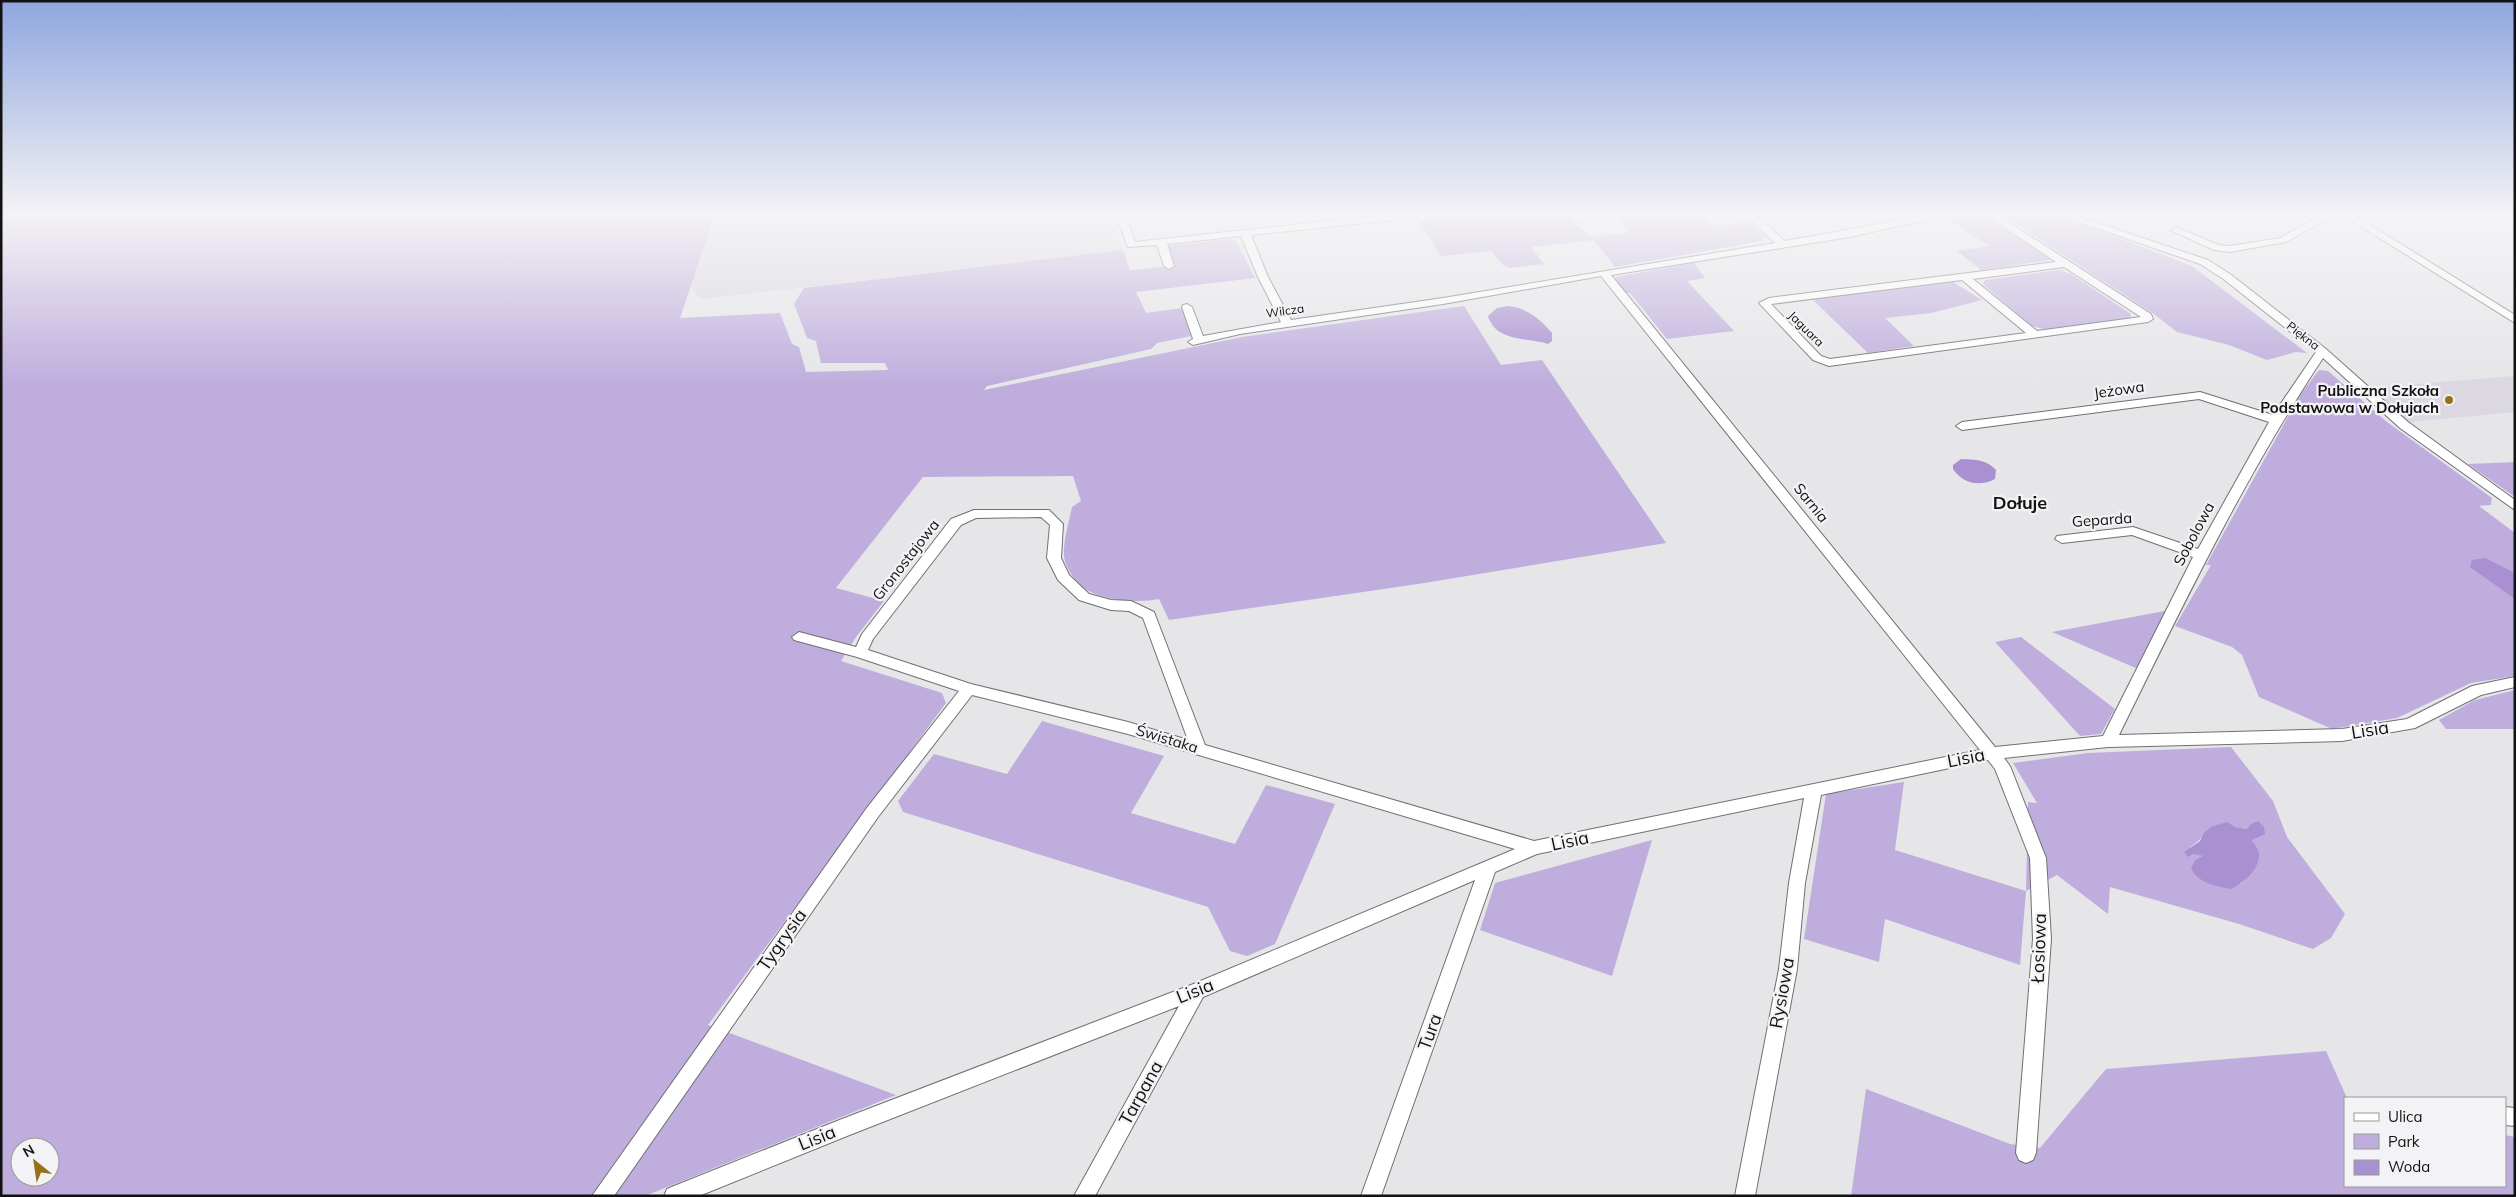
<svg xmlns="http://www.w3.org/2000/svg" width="2516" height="1197" font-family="Mulish,sans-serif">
	<rect width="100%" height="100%" fill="#e6e5e8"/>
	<path fill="#dbd8e2" d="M715,215H1111L1123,250L701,299L691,288Z
		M2515,376V412L2410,422L2367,388Z"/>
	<path fill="#bfaedd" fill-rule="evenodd" d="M1,215H715L680,318L780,313L792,344L799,347L806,372L888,370L885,363H821L816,341L807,338L794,304L804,288L1123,250L1130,270L1163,267L1171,269L1175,265L1167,246L1231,239L1236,241L1255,278L1136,292L1146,313L1182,308L1191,336L1157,343L1151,349L987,386L984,390L1242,337L1464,306L1501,365L1542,360L1666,543L1418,584L1169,620L1159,599C1140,603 1109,601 1091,592C1079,587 1065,569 1064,556C1063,541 1069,522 1072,507L1081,501L1073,476L923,477L836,588L884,601L856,637L841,661L942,693L946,703L708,1025L896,1095L645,1196H1ZM20,1147H50V1177H20Z
		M1462,215H1565C1573,224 1583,229 1591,237L1630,233L1618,218L1642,215H1702L1713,226L1751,222L1764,236L1762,241L1615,267L1594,240L1531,247L1544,264L1510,268L1503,265L1491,251L1441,256L1418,220Z
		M1959,215H1983L2051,260L1981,270L1957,251L1989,246L1948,219Z
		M2002,215H2058L2192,266L2307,353L2296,352L2267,360L2229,345L2177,332L2154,314Z
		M1694,263L1705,278L1687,281L1734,331L1667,339L1630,293H1626L1616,281V277Z
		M2059,270L2071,274L2131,314L2130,319L2047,330L2032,326L1983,284L1985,280Z
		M1953,282L1982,300L1931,313L1885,318L1914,346L1868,353L1813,300Z
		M2319,370L2328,371L2387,422L2492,498L2491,505L2479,506L2515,533V676L2471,683L2397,718L2332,729L2259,697L2242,655L2232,647L2175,626L2211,565H2206L2300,395Z
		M2515,462V497L2468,464Z
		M2170,610L2138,669L2052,632Z
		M2021,637L2115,709L2101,734L2080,736L1995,642Z
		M2515,690V729H2446L2439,720L2475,700Z
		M1042,721L1164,756L1131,813L1235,844L1266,785L1335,804L1275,944L1247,956L1230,951L1208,907L903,812L898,801L934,754L1007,774Z
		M2231,747L2273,801L2287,837L2345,914L2331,938L2313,949L2239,924L2110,887L2108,914L2057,875L2026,891L2020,965L1885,919L1879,962L1804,939L1826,794L1904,782L1895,850L2026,891L2028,802L2037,803L2013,763L2088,753ZM2226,823L2235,827L2247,829C2260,857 2264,862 2240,884L2191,867L2195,860L2204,856L2193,854L2190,847C2207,836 2204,829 2226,823Z
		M1652,840L1612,976L1480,930L1495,883Z
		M2326,1051L2347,1098H2345V1186H2505V1135L2515,1137V1196H1851L1866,1089L2010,1144L2040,1148L2106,1069Z"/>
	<path fill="#a990d1" d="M1508,306C1527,308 1540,319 1552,333V341L1548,344C1526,337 1496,342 1488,316L1497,308Z
		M1961,459C1975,460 1986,459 1996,470L1995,479C1980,487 1963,484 1953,469V465Z
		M2485,558L2515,573V599L2470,567L2472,560Z
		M2258,821L2264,827L2265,834L2252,840C2254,844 2259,850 2259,854C2260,870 2243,883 2231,889C2216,886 2196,883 2191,867L2195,860L2203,856L2193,854L2188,857L2184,852L2200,841L2204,833L2211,827L2227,822L2235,827L2247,829L2251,824Z"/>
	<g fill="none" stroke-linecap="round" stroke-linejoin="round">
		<defs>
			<path id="minor" d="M1116,215H1126L1135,242L1383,215H1418L1414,218L1251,235L1268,277L1291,320L1443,298L1775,243L1746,215H1756L1785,241L1928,215H1948L1850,237L1611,275L1995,747L2103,736L2193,557L2132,535L2062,543L2055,539L2057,536L2133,527L2198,549L2269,422L2199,399L1962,430L1956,426L1962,422L2200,392L2273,415L2316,352L2222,278L2200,264L2059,215H2074L2208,260L2230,274L2326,349L2408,422L2515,500V510L2400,428L2323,358C2244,477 2182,607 2119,735L2342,729L2407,719L2472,686L2515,677V687L2481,695L2415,728L2342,741L2108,747L2004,758L2010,766L2046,858L2051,939L2036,1153L2033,1160L2026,1163L2019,1160L2016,1153L2033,939L2030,858L1995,769L1988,760L1821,795L1805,883L1797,969L1755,1196H1735L1779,969L1789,883L1804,798L1537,854L1495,872L1381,1196H1361L1475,880L1203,997L1095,1196H1074L1179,1006L847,1136L699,1196H664L667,1189L674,1186L842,1119L1191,985L1515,849L1128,734L972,695L878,817L614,1196H592L866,809L959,691L857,657L794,640L792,637L799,632L856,647L862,634L951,519L974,510H1049L1063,524L1061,558L1069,575L1089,594L1111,600L1131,601L1154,612L1205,745L1534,841L1980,750L1601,276L1443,304L1240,334L1193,345L1188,342L1193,339L1182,307L1183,305L1187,304L1192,307L1203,336L1281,322L1258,277L1241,236L1167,244L1174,266L1169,269L1164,266L1157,245L1128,247ZM1041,517L1050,525L1047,558L1058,580L1079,600L1111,610L1129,611L1143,618L1188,740L1128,722L971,684L868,650L873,639L961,525L976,518Z
				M1568,215H1577L1582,221L1574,223Z
				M1986,215H1997L2151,314L2153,319L2148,322L1829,366L1813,360L1759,303L1769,298L2056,262ZM2064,267L2141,317L2037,331L1973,279ZM1962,280L2026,333L1830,359L1821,356L1771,304Z
				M2321,215L2330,217L2286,242L2230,252L2214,250L2170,230L2178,228L2219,245L2230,246L2280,238Z
				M2343,215H2354L2515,315V323Z
				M2505,1107L2515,1108V1126L2505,1125Z"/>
		</defs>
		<use href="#minor" stroke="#706f72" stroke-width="2"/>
		<use href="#minor" fill="#fff" fill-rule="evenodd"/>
	</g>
	<linearGradient id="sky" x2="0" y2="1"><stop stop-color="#8fa6df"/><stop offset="0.56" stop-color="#f4f3f5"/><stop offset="1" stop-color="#f4f3f5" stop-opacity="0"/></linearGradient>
	<rect width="2516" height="383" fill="url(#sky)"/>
	<circle fill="#95711a" stroke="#f3f2f5" stroke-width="2" cx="2449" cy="400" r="5"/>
	<g text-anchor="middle" stroke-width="4.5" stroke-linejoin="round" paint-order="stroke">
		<g font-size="12" fill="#131213" stroke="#f3f2f5">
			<text transform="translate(1285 311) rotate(-8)" y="4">Wilcza</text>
			<text transform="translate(1806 329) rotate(45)" y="4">Jaguara</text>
			<text transform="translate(2303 336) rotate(38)" y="4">Piękna</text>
		</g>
		<g font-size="15" fill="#131213" stroke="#f3f2f5">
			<text transform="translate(2119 390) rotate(-8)" y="5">Jeżowa</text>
			<text transform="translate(1811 503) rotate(51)" y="5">Sarnia</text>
			<text transform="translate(2102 520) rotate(-4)" y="5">Geparda</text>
			<text transform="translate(2194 534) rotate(-62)" y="5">Sobolowa</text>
			<text transform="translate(906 560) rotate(-52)" y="5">Gronostajowa</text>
			<text transform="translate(1167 739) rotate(17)" y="5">Świstaka</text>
		</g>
		<g font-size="15" font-weight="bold" fill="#131213" stroke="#f3f2f5" text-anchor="end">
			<text x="2439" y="396">Publiczna Szkoła<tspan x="2439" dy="17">Podstawowa w Dołujach</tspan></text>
		</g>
		<g font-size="18" font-weight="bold" fill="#131213" stroke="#f3f2f5">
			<text x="2020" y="509">Dołuje</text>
		</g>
		<g font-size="18" fill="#131213" stroke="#f3f2f5">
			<text transform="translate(2370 730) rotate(-9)" y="6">Lisia</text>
			<text transform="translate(1966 758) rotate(-11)" y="6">Lisia</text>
			<text transform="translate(1570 841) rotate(-12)" y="6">Lisia</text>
			<text transform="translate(782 940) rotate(-55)" y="6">Tygrysia</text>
			<text transform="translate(2039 948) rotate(-88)" y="6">Łosiowa</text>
			<text transform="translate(1195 991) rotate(-22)" y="6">Lisia</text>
			<text transform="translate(1782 993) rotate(-80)" y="6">Rysiowa</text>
			<text transform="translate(1430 1032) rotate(-70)" y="6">Tura</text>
			<text transform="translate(1141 1093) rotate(-61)" y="6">Tarpana</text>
			<text transform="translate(817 1138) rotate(-22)" y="6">Lisia</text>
		</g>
	</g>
	<rect width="2516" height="1197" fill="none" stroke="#131213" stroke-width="5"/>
	<rect x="2344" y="1097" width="162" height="90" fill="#f3f2f5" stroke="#99989b"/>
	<rect x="2354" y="1113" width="25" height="8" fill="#ffffff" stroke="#99989b"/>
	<text x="2388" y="1122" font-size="15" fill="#131213">Ulica</text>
	<rect x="2354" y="1134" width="25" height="15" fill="#bfaedd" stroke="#99989b"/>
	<text x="2388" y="1147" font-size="15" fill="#131213">Park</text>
	<rect x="2354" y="1160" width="25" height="15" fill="#a990d1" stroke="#99989b"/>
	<text x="2388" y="1172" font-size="15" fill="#131213">Woda</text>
	<g transform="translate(35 1162) rotate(330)"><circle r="24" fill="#f3f2f5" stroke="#99989b"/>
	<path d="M0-4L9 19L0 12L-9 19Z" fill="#95711a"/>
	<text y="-8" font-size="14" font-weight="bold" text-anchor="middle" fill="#131213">N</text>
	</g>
</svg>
